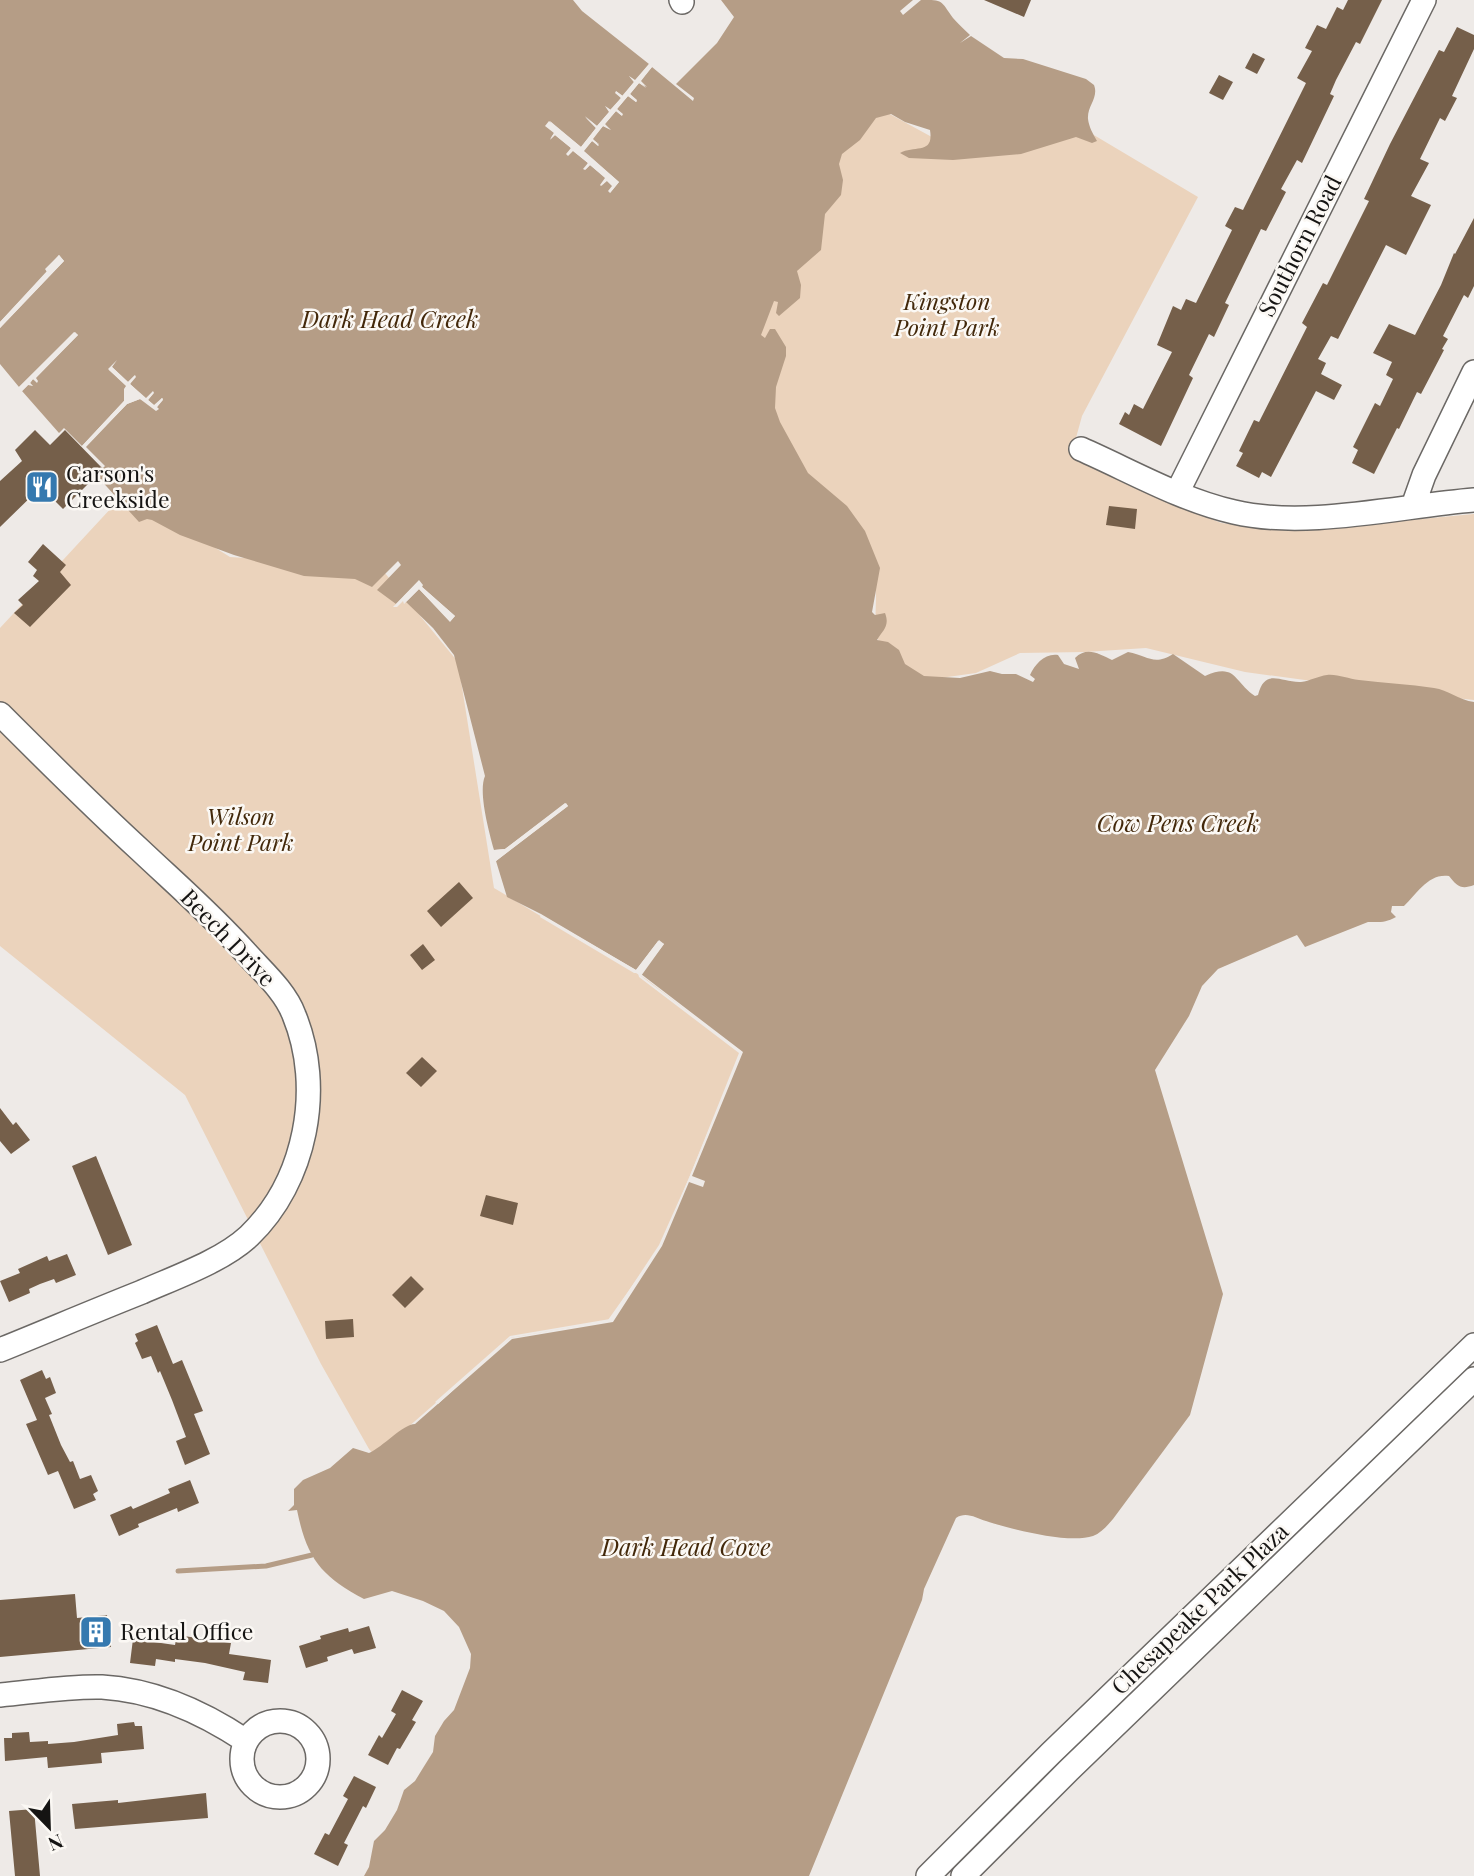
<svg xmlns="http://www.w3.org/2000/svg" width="1474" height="1876" font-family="'Playfair Display',serif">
	<rect width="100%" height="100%" fill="#eeeae7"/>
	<path fill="#ebd3bc" d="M886,112L930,136L971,150L1072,122L1198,197L1082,416L1071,456L1122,482L1221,523L1269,529L1337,527L1474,514V700L1371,689L1245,672L1146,648L1085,652L1020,653L976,673L933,679L908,673L889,659L875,634L876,598L874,560L807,478L763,400L759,332L845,134Z
		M126,492L230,557L380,567L458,662L494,888L646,979L741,1053L661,1245L608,1320L510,1338L375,1456L369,1449L321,1364L185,1095L0,946V628Z"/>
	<path fill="#b59d86" d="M0,0H573L582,11L649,64L635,81L629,76L634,82L622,96L616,91L621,98L610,110L605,106L610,111L597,126L585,117L596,128L581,147L550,121L554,133L550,139L555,135L571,148L568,155L572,150L588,163L585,170L590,165L606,178L602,186L606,180L613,186L610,193L619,182L583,151L592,141L599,144L592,139L603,126L611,130L604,125L616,111L622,116L617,109L628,96L636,102L637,100L630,94L639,83L646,88L640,81L652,67L693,101L694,98L676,84L717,43L734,17L721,0H913L900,11L903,15L921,0C944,0 940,0 953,18C958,24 964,29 970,35L960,43L971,36L1004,58L1023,59L1086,79L1094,85C1099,98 1087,106 1088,119C1089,127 1093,134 1097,141L1092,143L1076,137L1021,154L953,160L909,158L900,153C915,145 934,155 930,130L905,122L891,114L876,118L860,140L842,154L839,164L843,180L841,195L825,214L821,250L797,271L801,285L800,298L779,316L776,313L778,302L774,301L761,335L765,338L770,329H775L786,347V356L776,387L775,408L780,422L808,473L847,506L865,531L880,568L872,612L875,615L885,613C890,626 883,630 877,640L888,642L899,650L905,664L924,676L960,678L990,671L1002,674H1016L1033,682L1035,679L1030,675C1035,664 1045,653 1058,655L1064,664L1079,669L1075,658C1087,646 1099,654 1112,660L1128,652C1148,656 1154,666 1173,654L1205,676C1236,662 1234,682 1255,696L1258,695C1265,667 1281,683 1301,682C1310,681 1318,676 1327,675C1338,674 1348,679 1359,680C1384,683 1409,684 1434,688C1448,690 1459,700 1474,702V885C1461,890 1457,886 1449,876C1428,873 1417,894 1404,906H1392L1391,912L1396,917C1385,923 1380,922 1368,922L1305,947L1297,935L1218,969L1202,986L1189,1016L1155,1070L1223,1294L1190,1415L1113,1519C1107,1526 1101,1533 1093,1536C1068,1544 1011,1529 986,1521C976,1518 966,1511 956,1518L924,1589L922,1600L809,1876H364L369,1867L374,1841L385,1830L397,1810L404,1790L415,1781L423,1768L433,1752L435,1736L444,1721L454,1710L470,1668L471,1654L459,1627L444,1611L423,1601L392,1591L364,1599C321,1576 307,1559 297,1510L288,1511L294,1505V1489L303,1480L330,1468L353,1448L369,1453C383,1447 403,1424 415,1424L512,1339L613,1322L662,1246L689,1182L703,1187L705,1181L692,1176L743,1052L641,974L664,944L658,941L636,970L541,914L507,897L496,861L568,806L565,803L505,849L494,850C489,832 478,792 485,776L454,655L433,628L406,602L419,589L450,621L455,616L421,586L419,581L396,604L377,590L401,565L398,561L372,587L355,579L304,576L234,555L180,535L152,520L147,519L139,522L97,476L103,468L85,447L127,404L140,399L157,407L163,400L162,398L155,406L148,400L154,392L146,399L130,384L136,377L135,375L128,382L112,367L109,370L127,386L124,390V401L82,446L64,428L59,433L22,391L29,384L33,386L30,383L33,379L37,382L35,378L78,335L74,332L19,387L0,364V328L64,261L59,255L46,270L47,271L0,322Z"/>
	<path fill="#eeeae7" d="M649,64L652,67L641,81L647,87L639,83L630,94L637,101L636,102L628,96L617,109L623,114L622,116L616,111L605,124L611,130L603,126L593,139L599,145L598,146L592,141L584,151L619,182L610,193L608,191L612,186L607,181L601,186L600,185L605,178L590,165L585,170L583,169L588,163L573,151L568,156L566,154L571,148L555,135L550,140L554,133L545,126L549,121L581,147L596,128L585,116L597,126L609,112L605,106L611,110L621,98L615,93L616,91L623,96L634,82L629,76L635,80Z
		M59,255L64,261L0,328V322L47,272L45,269Z
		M75,332L78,335L36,378L38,381L37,383L33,379L30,383L33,386L28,385L22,391L19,387Z
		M117,360L112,367L128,382L135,375L130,384L146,398L153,391L154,393L148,400L154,405L162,398L163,399L157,407L159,409L156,411L140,399L127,404L86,447L105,466L103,468L82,446L124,401V389L126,386L108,369Z
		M419,580L423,585L422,587L455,616L450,622L419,589L404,604L403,601L397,607H393Z
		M566,803L568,806L496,861L495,857L501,853H495L494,850L505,849Z
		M541,915L636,970L659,940L664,944L641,976L742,1052L661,1246L612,1320L510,1338L438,1404L435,1402L510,1336L610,1319L659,1245L689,1178L739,1053L639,977L638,973H634L540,917Z"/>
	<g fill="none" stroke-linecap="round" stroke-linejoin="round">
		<path stroke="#b59d86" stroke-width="5" d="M178,1571L266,1566L312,1555"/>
	</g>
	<path fill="#755f4a" d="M984,0H1031L1024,17Z
		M1348,0H1382L1360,44L1356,42L1336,80L1330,94L1334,96L1302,163L1297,160L1281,189L1286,192L1266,231L1261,229L1225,303L1229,305L1214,337L1209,334L1189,375L1193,378L1161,446L1119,424L1125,412L1129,415L1134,404L1143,409L1172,352L1157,345L1173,306L1181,310L1186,299L1196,303L1232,230L1225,226L1235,207L1243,210L1306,83L1297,78L1312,51L1305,48L1317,25L1326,29L1337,7L1343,10Z
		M1457,27L1474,35V49L1452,96L1457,98L1445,121L1440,118L1420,159L1429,163L1411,196L1431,205L1406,255L1386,245L1338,339L1331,336L1318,359L1326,363L1321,374L1342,385L1334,400L1316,391L1271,477L1262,472L1259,478L1236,466L1243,453L1239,451L1254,420L1259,422L1307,327L1302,323L1323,283L1327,285L1369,201L1364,199L1390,144L1439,50L1444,52Z
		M1253,53L1265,59L1257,74L1245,68Z
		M1219,75L1233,82L1223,100L1209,93Z
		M1474,218V286L1468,298L1464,295L1443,336L1448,339L1442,349L1444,350L1421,394L1417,392L1399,429L1397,428L1374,474L1352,463L1358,450L1353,447L1375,403L1380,406L1393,379L1386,375L1392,362L1373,353L1389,324L1415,335L1441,285L1454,253L1455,254Z
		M35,430L50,445L65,430L103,469L63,509L41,487L0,527V481L22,461L15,450Z
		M1109,506L1137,509L1135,529L1106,525Z
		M43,544L66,565L60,572L71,585L30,627L14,613L23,605L18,600L39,581L33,576L37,570L28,562Z
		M459,882L473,898L441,927L427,911Z
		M423,944L435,960L422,970L410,955Z
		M422,1057L437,1071L421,1087L406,1073Z
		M0,1108L13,1125L16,1122L30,1140L11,1154L0,1141Z
		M96,1156L132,1245L108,1255L72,1166Z
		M486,1195L518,1203L513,1225L480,1216Z
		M67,1254L76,1275L56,1283L54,1279L40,1284L29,1289L30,1293L9,1302L0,1281L20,1273L18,1269L47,1256L49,1261Z
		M411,1276L424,1289L405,1308L392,1295Z
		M353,1319L354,1337L326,1339L325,1321Z
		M157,1325L173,1364L182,1360L203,1411L194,1414L210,1454L185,1465L176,1441L186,1437L172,1400L160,1371L158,1373L151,1356L142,1359L135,1343L138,1341L135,1334Z
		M42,1370L46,1379L50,1377L56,1393L45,1398L52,1414L49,1415L61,1445L70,1462L73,1461L80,1479L91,1475L98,1491L93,1494L96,1500L74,1509L58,1471L48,1475L26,1424L37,1420L20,1380Z
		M190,1480L199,1503L178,1512L177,1508L138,1524L139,1527L119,1536L110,1515L131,1506L133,1509L170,1493L168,1489Z
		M75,1594L77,1618L107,1615L111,1647L0,1657V1600Z
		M369,1626L376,1648L354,1654L352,1649L327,1657L328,1661L306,1668L299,1646L321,1639L320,1636L348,1628L349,1632Z
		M177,1635L231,1643L229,1654L271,1660L268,1683L243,1680L245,1672L205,1663L175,1659V1662L156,1659L155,1666L130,1663L133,1639L175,1645Z
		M402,1690L423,1701L412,1720L416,1722L400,1749L397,1748L388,1765L368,1755L379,1735L382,1738L396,1714L391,1711Z
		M134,1722L135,1726H142L144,1749L101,1753L102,1763L48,1768L47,1757L5,1761L4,1738H12V1733L29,1732L30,1742L48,1741V1744L74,1742L118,1735L117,1724Z
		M354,1776L376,1787L366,1808L363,1806L344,1843L348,1845L338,1866L314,1854L325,1833L329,1835L348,1799L343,1796Z
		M206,1793L208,1818L75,1829L72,1804L118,1800V1803Z
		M34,1809L40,1876H15L9,1811Z"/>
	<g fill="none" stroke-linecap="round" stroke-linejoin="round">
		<defs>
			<path id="minor" d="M681,0L682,2
				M1081,449C1131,471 1181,500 1234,512C1306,529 1400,506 1474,500
				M1177,493L1424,0
				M1413,506L1424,475L1474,372
				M0,714C46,760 92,806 140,850C176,884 213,916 246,953C263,972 285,991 294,1015C324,1088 306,1181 249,1236C222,1261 176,1277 142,1292C94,1311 47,1331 0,1350
				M0,1695C33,1692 68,1686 102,1687C154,1690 204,1713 246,1741
				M242 1759a38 38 0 1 1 76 0a38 38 0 1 1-76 0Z
				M928,1876L1051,1753L1474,1345
				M963,1876L1069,1770L1474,1379"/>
		</defs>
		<use href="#minor" stroke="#6b6865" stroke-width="26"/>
		<use href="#minor" stroke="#fff" stroke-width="23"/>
	</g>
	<defs>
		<symbol id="restaurant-square" viewBox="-11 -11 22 22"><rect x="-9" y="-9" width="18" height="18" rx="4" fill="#3579af" stroke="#fbf8f4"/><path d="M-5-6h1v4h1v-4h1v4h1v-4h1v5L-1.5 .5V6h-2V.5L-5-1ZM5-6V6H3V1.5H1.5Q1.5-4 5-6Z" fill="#fff"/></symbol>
		<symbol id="building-square" viewBox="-11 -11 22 22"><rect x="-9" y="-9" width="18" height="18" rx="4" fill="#3579af" stroke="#fbf8f4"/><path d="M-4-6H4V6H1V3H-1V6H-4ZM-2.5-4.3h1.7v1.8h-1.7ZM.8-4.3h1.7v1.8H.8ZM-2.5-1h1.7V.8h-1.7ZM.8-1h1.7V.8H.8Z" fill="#fff"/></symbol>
	</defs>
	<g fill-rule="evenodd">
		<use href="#restaurant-square" x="23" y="468" width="38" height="38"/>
		<use href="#building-square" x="77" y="1613" width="38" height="38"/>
	</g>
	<g text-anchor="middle" stroke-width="5" stroke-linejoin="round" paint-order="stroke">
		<g font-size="23" fill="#151413" stroke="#fbf8f4">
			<text transform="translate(1300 246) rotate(-63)" y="8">Southorn Road</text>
			<text transform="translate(228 938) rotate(46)" y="8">Beech Drive</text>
			<text transform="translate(1200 1609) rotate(-44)" y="8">Chesapeake Park Plaza</text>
		</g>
		<g font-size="23" font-style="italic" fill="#42280a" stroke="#fbf8f4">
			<text x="947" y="310">Kingston<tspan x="947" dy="26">Point Park</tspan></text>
			<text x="241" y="825">Wilson<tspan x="241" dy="26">Point Park</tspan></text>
		</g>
		<g font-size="23" fill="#151413" stroke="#fbf8f4" text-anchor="start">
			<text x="66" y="482">Carson's<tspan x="66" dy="26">Creekside</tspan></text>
			<text x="120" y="1640">Rental Office</text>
		</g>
		<g font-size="24" font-style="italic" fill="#43280a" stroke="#fbf8f4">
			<text x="390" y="328">Dark Head Creek</text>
			<text x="1178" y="832">Cow Pens Creek</text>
			<text x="686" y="1556">Dark Head Cove</text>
		</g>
	</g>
	<g transform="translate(49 1827) rotate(157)" stroke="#fbf8f4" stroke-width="5" paint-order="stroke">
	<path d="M0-5L12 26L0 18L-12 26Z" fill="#151413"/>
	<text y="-10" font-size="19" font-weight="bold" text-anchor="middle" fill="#151413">N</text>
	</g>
</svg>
